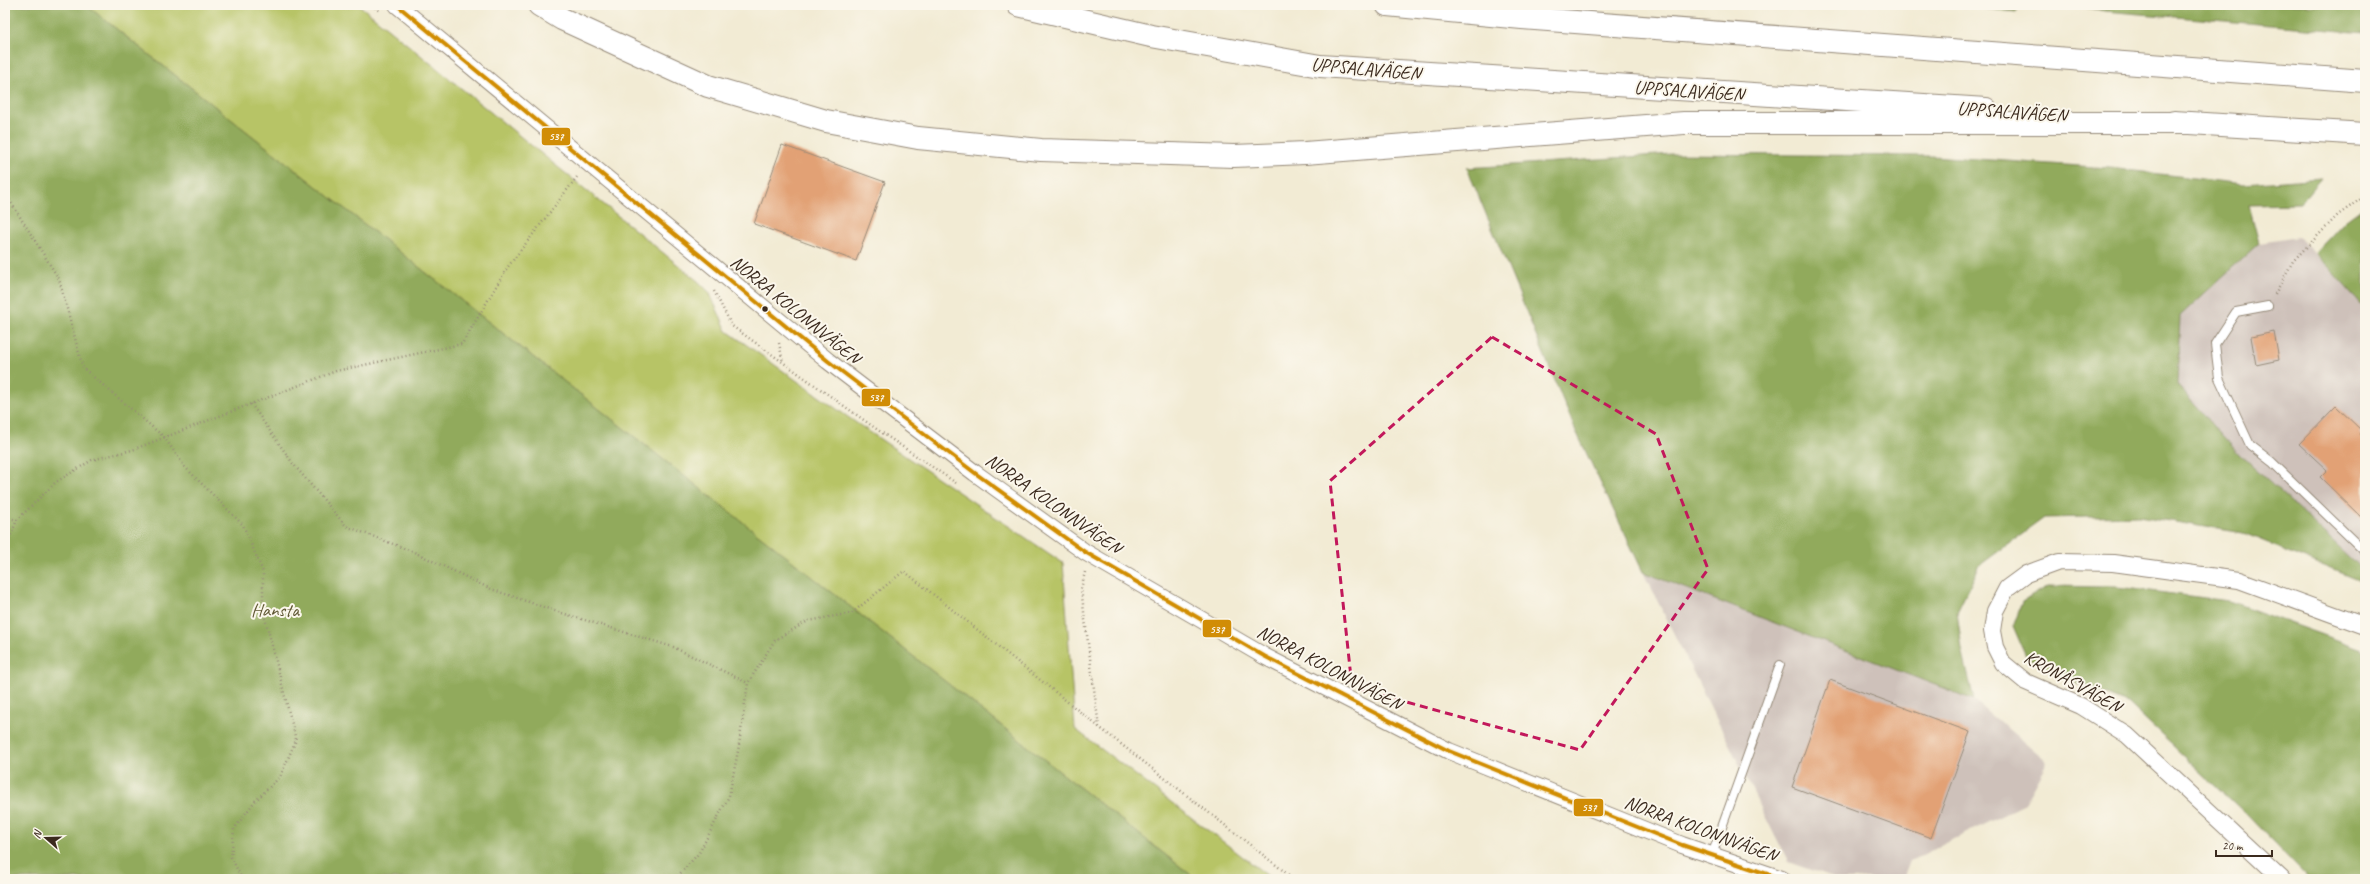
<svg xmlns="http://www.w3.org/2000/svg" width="2370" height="884" font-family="Caveat,sans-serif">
	<rect width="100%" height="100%" fill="#fbf7ec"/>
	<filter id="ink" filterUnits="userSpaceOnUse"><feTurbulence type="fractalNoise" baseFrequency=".025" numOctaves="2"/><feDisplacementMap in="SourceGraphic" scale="8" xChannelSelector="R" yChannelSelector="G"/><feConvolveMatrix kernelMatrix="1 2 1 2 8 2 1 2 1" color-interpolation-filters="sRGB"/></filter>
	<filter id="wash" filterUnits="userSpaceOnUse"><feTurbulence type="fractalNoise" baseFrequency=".012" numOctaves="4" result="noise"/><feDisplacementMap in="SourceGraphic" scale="16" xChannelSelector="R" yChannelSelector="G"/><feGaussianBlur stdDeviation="0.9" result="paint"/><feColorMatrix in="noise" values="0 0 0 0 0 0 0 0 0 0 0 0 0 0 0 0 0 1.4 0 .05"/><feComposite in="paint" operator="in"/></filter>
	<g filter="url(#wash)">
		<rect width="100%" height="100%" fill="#f2ebd4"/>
		<path fill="#cec1ba" d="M2299,237L2365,308V571L2239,454L2177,385L2179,316L2259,243Z
			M1643,572L1974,700L2047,762L2023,805L1910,861L1903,879H1836L1788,862Z"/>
		<path fill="#b7c466" stroke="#797742" d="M86,5H359L699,282L709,292L727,331L855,422L1063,563L1075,729L1272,879H1196Z"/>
		<path fill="#91aa5b" stroke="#666a3c" d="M5,5H86L1196,879H5Z
			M1949,5H2017V12Z
			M2072,5H2365V33L2105,11Z
			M1672,154L1932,156L2110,168L2244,184L2322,178L2300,204L2249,205L2259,243L2180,316L2177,385L2239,454L2365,571V583L2242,533L2139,516L2044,518L1980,565L1957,612L1962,650L1974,700L1643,572L1574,427L1467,168Z
			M2365,206V308L2315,253L2345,221Z
			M2048,586L2118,587L2229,601L2365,650V879H2309L2245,813L2127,703L2055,674L2026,656L2013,626L2022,602Z"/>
		<g id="blocks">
			<path fill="#e2a175" d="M782,145L885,182L856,261L754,224Z
				M2274,332L2279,360L2256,365L2251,337Z
				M2336,406L2362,431L2359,434L2365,440V521L2320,477L2327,470L2299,444Z
				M1830,680L1970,732L1931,838L1792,787Z"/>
		</g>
	</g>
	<g filter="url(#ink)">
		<use href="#blocks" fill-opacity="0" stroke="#968a79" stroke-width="1"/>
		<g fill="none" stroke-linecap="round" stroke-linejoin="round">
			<defs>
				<path id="service" d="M2268,306L2236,312L2215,344L2219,378L2250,445L2272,462L2365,552
					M1712,855L1780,665"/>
				<path id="minor" d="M397,5L828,361L975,473L1085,552L1264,656L1449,751L1682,845L1782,879
					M2282,879L2127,735L2081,706L2026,682L2003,663L1995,647L1992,631L1995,611L2007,588L2026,574L2059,562L2113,563L2239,580L2365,626"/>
				<path id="motorway" d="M539,5L562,19L708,86L826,121L918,138L1041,150L1234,156L1305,153L1684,123H2188
					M1018,5L1151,36L1320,66L1986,109
					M1387,5L1522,18L2365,81
					M2174,122L2365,134"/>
			</defs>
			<use href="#service" stroke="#968a79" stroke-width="10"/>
			<use href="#minor" stroke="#968a79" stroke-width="18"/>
			<use href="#motorway" stroke="#968a79" stroke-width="24"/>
			<path stroke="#968a79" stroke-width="2.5" stroke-dasharray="1 3" stroke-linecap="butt" d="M372,5L381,12
				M5,193L59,279L83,368L164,437L185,467L243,525L263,572V610L296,740L280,777L255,801L234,829L231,857L242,879
				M714,291L732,326L875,428L956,483
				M2275,294L2293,261L2338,215L2365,196
				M779,343L783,362
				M251,404L294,465L346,526L414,552L491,589L552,610L673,647L748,683
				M5,517L17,520
				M5,550L17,520L56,482L92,460L132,450L336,371L462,344L507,268L577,177
				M1085,572L1081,589L1099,727L1294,879
				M675,879L699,853L729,796L738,751L748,683L775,640L808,621L852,613L904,571L1099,727"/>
			<use href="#service" stroke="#fff" stroke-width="8"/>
			<use href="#minor" stroke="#fff" stroke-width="16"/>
			<use href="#motorway" stroke="#fff" stroke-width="22"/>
			<defs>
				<path id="bus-1" d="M397,5L828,361L975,473L1085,552L1264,656L1449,751L1682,845L1782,879"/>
			</defs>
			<use href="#bus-1" stroke="#fbf7ec" stroke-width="7"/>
			<use href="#bus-1" stroke="#d18d06" stroke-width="4"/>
		</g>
	</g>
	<path fill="none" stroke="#c2185b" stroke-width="3" stroke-dasharray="8 5" stroke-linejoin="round" d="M1492,337L1656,434L1708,569L1580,750L1352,687L1330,481Z"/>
	<circle fill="#3b2a1e" stroke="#fbf7ec" stroke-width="1.5" cx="765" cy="309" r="3.5"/>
	<g text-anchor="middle" stroke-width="4" stroke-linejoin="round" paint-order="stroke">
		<g font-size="19" fill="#3b2a1e" stroke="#fbf7ec">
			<text transform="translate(1366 68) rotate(5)" y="7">UPPSALAVÄGEN</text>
			<text transform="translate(1689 90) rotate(4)" y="7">UPPSALAVÄGEN</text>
			<text transform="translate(2012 111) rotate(4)" y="7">UPPSALAVÄGEN</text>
			<text transform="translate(796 309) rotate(39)" y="7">NORRA KOLONNVÄGEN</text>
			<text transform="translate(1054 503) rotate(35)" y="7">NORRA KOLONNVÄGEN</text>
			<text transform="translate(1330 667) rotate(28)" y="7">NORRA KOLONNVÄGEN</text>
			<text transform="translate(2073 681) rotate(29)" y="7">KRONÅSVÄGEN</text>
			<text transform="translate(1701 828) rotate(20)" y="7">NORRA KOLONNVÄGEN</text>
		</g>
		<g font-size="19" fill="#605834" stroke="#fbf7ec">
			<text x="275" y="616">Hansta</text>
		</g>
	</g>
	<g stroke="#fbf7ec" stroke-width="1.5">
		<rect x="541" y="127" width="30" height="19" rx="4" fill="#d18d06"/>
		<rect x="861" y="388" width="30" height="19" rx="4" fill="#d18d06"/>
		<rect x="1202" y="619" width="30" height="19" rx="4" fill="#d18d06"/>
		<rect x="1573" y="798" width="31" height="19" rx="4" fill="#d18d06"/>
	</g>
	<g font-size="11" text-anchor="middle" font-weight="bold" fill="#fff">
		<text x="556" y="140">537</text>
		<text x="876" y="401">537</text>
		<text x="1217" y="633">537</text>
		<text x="1589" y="811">537</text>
	</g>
	<rect width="2370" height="884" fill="none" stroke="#fbf7ec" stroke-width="20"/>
	<g transform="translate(46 838) rotate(290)" stroke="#fbf7ec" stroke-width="3" paint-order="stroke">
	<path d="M0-3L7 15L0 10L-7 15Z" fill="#3b2a1e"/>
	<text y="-6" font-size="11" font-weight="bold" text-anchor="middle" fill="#3b2a1e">N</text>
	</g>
	<path d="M2216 850v6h56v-6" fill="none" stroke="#3b2a1e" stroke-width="2"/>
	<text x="2222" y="850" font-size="12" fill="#3b2a1e" stroke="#fbf7ec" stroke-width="3" paint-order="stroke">20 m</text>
</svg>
